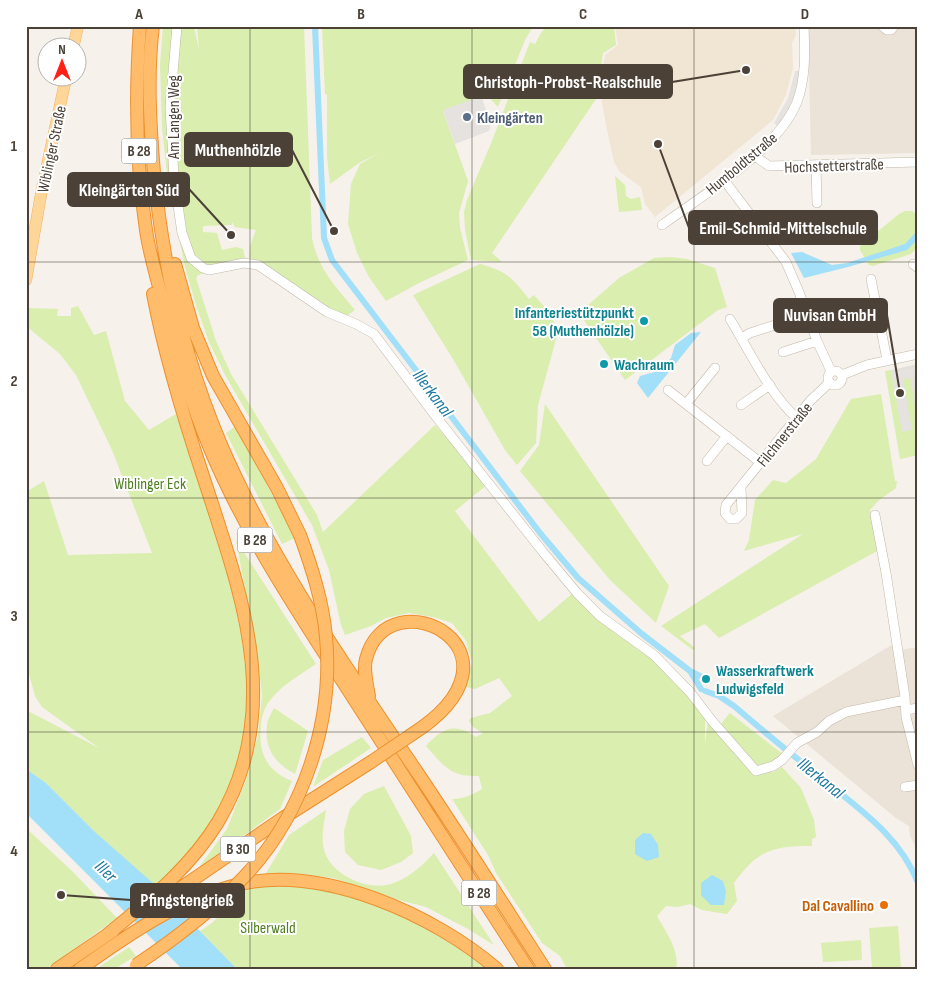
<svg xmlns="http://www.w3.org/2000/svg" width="944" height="995" font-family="'Sofia Sans Condensed',sans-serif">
	<rect width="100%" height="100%" fill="#f6f1ea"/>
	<path fill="#ebe2d8" d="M808,26H918V153L811,155Z
		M895,643L900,650L918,647V851L910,836L909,826L896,818L773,716Z"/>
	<path fill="#e6e0db" d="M918,364V429L902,432L891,370Z"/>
	<path fill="#f1e5d3" d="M615,26H795L796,35L792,43L793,68L786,95L773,120L655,217L645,204L641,187L620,172L614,162L607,130L602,103V71L605,55L618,45Z"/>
	<path fill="#d9eeaf" d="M163,26H194L199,51L197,26H304L312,238C318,269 335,286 355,310L348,315H337L261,262L249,258L250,246L256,230L235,227L232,222V225L203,226V232L217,233L222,250L236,247L243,249L245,258L243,261L198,275L196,278L216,341L231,374L317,515L323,532L435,425L488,484L455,511L539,622L573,593L682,680L705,719V744L708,721L755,772H774L782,767L801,788L814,820L816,837L812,839V846C772,846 758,850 734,883L737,901L727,914L702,910L690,904L678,907L666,906L657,916C666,932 680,951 676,969H567L560,956L542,943L496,873L488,855L452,799C464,799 472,795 482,789L479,776C450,777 444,766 426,746C442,728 455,722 476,737L483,733L473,727L469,721L471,718L490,713L512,696L499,678L475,689L466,687L472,662L466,641L452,623L433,617L409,613L386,618L371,626L345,635L341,625L329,570L312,525L225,375L209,342L196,305L185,267L168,183L162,127L160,65Z
		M322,26H533L525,40L498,107L487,95L481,96L443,111L468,181L459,213L460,228L468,260L419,283L386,301L369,277L357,253L348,224L351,184L360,164L381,152L359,163L330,184L327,157V94L325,95Z
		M547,26H614L616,45L603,53C600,69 600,84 596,99L492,253L502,262L471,260L465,230L464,212L467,200L492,141L530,42L535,44L541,33Z
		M615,176L625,185L626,196L631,199L640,197L642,210L619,212Z
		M905,211H912L918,215V247L911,254L873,266L869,265L860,250V246L899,214Z
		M670,257L687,259L715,268L727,307L718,310L625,380L579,313L619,278L654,258Z
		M480,264C507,271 512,278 529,299L534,295L550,313L558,332L538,405L536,443L517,465L505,450L453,359L413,295Z
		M78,306L94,335L106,331L125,401L149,430L176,414L180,423L229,578L242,640L248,686L247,712L239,765L223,804L202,839L157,888L95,832L46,783L26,769V710L99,748L42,707L35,696L26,662V492L44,481L68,555L152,553L112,450L76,375L60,354L26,326L27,308L58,309L57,316H71V308Z
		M891,370L902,431L911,430L903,379L910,378L918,422V455L900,459L885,371Z
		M881,394L895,481H897L896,488L878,501L870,510L879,550L719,638L705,624L680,636L695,648L693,650L661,626L803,534L744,551L749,540L755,500L773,480L786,483L816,459L851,399Z
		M545,404L669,586L656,623L610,580L520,471L539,445Z
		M236,426L295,538L282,544L226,433Z
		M236,540L316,664C298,676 280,686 268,703C264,709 261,719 261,726C258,752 266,771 292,781L280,809L197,870L227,829L246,780L258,735L262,695L258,660Z
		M274,708L308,731L295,774C276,764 264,749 267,726C267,720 271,714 274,708Z
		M730,713L784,755L777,762L758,768L719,726Z
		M362,737L371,748L313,787L323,760Z
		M384,786L411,836L413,853L401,862L381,870L358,865L345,852L344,831L350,809L364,794Z
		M326,810C324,824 320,839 325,853C334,877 370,892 394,883C410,877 423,865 434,853L494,945L468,929L426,907L399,900L333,878L302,874L266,873L289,835Z
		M26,828L74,873L117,918L46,969H26Z
		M252,884L309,887L357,897L428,927L489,969H237L200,931L212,923Z
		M898,926L901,969H872L869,928Z
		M861,940L862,960L823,962L821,943Z
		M129,947L136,956L114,969H96Z"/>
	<path fill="#e5e2df" d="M795,71H800L795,94L788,111L778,126L774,123L788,98Z
		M481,96L491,123L489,131L455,144L443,110Z
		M918,368V376L903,379L912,430L902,432L892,372Z"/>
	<path fill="#a2dff8" d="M918,230V239L907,250L848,267L804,278L791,253L802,252L832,265L847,263L905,244Z
		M701,332L648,398L637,383L640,376L658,371L671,358L675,345L691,333Z
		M26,769L46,783L95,832L154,884L237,969H182L26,813Z
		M643,833L651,834L658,845L659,857L647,861L635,854V840Z
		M712,875L723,881L726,891L724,905H711L701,895V883Z"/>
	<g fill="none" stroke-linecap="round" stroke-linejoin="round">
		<path stroke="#a2dff8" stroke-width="6" d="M315,26L324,238L332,260L540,533L578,578L642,634L690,671L701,689
			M690,671L702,677
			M705,691L719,696L734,706C762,730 791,754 820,777C858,808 900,836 918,883"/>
		<defs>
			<path id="minor" d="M177,26L170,107L174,178L182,233L191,258L203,268L209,270L244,263L258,265L327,312L356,324L374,334L437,418L543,552L577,593L600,616L654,655L690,692L713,722L756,771L773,766L782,760L797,743L817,732L829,721L846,712L905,700
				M882,26L887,30H891L894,26
				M755,156L769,166L918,162
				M816,165L817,203
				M724,180L786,262L799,292L817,341L831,371
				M662,225C703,195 778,150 797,102C806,78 805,52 804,26
				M913,264L918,268
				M871,279L887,360
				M808,317L847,305
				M730,319C747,347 772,398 797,418
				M853,325L879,320
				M742,338L750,333L775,325
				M783,352L817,341
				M828 378a7 7 0 1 1 14 0a7 7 0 1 1-14 0Z
				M842,375L867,365L918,354
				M668,390L761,463
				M686,404L715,368
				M741,405L770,385
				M707,461L727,436
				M741,488L742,513L736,519H730L725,513L726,505L810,401L829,383
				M875,515L886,573L905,697L906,717L918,765
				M906,710L918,708
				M905,787L918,785"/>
			<path id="major" d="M73,48L78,26
				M26,280L42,189L66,78"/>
			<path id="highway" d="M140,26C135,94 136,163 146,230C149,251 155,271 160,291C174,346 189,399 211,451C248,538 301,617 352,696C411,787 469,878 528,969
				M153,26C147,74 150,125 154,173C163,266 185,361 222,447C273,564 348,670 419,775C462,839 503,904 545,969
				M175,264L193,328L213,376L277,488L300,535
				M369,696C367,684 363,670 366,659C388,573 542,652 411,735
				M150,909L283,818L371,762
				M107,935C148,901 190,868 218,822C286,708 241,594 204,479C184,419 165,357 153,294
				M57,969L113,931
				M80,969C129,934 181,898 240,884C324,865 434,915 497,969"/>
		</defs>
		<use href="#minor" stroke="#c3b8ab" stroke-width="10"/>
		<use href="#major" stroke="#f0b35f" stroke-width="12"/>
		<use href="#highway" stroke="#ed902d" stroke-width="14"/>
		<use href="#minor" stroke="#fff" stroke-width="9"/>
		<use href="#major" stroke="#ffd69a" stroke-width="11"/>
		<use href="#highway" stroke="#ffbd6c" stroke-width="12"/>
		<defs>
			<path id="highway-bridge" d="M371,762L411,735
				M136,965C175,939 212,911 244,877C303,815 334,722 326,637C323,602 312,568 300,535"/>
		</defs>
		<use href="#highway-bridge" stroke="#ed902d" stroke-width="14" stroke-linecap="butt"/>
		<use href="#highway-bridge" stroke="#ffbd6c" stroke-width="12"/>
	</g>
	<path fill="none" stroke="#4b4137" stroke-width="1" stroke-opacity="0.55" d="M250,26V969M472,26V969M694,26V969M26,262H918M26,498H918M26,732H918"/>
	<circle fill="#5c6f8a" stroke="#fff" stroke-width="2" cx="467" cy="117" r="5"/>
	<g fill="#0f9aa8" stroke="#fff" stroke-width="2">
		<circle cx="644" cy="321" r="5"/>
		<circle cx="604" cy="364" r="5"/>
		<circle cx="706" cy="679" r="5"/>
	</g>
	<circle fill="#e8710a" stroke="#fff" stroke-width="2" cx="884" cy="905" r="5"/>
	<g text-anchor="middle" stroke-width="4" stroke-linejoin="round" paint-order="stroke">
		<g fill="#fff" stroke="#817a73" stroke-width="1">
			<rect x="121.5" y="138.5" width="35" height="25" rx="4"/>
			<rect x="237.5" y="527.5" width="35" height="25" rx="4"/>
			<rect x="220.5" y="836.5" width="35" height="25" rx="4"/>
			<rect x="461.5" y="880.5" width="35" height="25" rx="4"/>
		</g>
		<g font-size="15" font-weight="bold" fill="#4b4137">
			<text x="139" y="156">B 28</text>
			<text x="255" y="545">B 28</text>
			<text x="238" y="854">B 30</text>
			<text x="479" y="898">B 28</text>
		</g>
		<g font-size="16" fill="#4b4137" stroke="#fff">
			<text transform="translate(173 117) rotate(-90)" y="6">Am Langen Weg</text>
			<text transform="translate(51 149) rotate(-78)" y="6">Wiblinger Straße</text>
			<text transform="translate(741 163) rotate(-40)" y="6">Humboldtstraße</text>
			<text transform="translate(834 165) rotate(-2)" y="6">Hochstetterstraße</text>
			<text transform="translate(784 434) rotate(-51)" y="6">Filchnerstraße</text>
		</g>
		<g font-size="16" font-weight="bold" fill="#4e5e75" stroke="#fff" text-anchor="start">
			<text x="477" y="123">Kleingärten</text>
		</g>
		<g font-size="16" font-weight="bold" fill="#0d838f" stroke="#fff" text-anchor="start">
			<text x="634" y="318" text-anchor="end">Infanteriestützpunkt<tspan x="634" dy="18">58 (Muthenhölzle)</tspan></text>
			<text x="614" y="370">Wachraum</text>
			<text x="716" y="676">Wasserkraftwerk<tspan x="716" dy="18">Ludwigsfeld</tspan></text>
		</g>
		<g font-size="16" fill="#507f22" stroke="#fff">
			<text x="150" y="489">Wiblinger Eck</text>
			<text x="268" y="933">Silberwald</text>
		</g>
		<g font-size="16" font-weight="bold" fill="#c56008" stroke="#fff" text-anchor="end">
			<text x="874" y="911">Dal Cavallino</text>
		</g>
		<g font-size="18" font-style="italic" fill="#2079a0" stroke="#fff">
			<text transform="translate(433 393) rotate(53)" y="6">Illerkanal</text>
			<text transform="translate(821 778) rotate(39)" y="6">Illerkanal</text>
			<text transform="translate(106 871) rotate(44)" y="6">Iller</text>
		</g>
	</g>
	<path fill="none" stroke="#4b4137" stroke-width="2" d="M746 70L672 82M334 231L292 150M231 235L189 189M658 144L689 228M900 393L887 315M61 895L131 900"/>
	<g fill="#4b4137" stroke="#fff" stroke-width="2">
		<circle cx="746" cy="70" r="5"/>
		<circle cx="334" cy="231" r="5"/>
		<circle cx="231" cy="235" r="5"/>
		<circle cx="658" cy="144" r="5"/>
		<circle cx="900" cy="393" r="5"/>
		<circle cx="61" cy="895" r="5"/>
	</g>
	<g fill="#4b4137" stroke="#4b4137" stroke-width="2">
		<rect x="464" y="65" width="208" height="33" rx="5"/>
		<rect x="185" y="133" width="107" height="33" rx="5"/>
		<rect x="68" y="173" width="121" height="33" rx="5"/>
		<rect x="689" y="211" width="188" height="33" rx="5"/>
		<rect x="774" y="299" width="113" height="33" rx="5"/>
		<rect x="131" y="884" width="113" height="33" rx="5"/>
	</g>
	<g font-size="18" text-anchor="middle" font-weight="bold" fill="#fff">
		<text x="568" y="88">Christoph-Probst-Realschule</text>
		<text x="238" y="156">Muthenhölzle</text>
		<text x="129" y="196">Kleingärten Süd</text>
		<text x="783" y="234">Emil-Schmid-Mittelschule</text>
		<text x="830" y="321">Nuvisan GmbH</text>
		<text x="187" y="906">Pfingstengrieß</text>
	</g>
	<rect width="944" height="995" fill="none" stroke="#ffffff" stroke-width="55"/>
	<g transform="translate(62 62)"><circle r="24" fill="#ffffff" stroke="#b7b3af"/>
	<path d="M0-4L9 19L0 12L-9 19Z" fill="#ff2018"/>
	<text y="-8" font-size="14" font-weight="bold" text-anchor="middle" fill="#4b4137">N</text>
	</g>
	<rect x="28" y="28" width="888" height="940" fill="none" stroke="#4b4137" stroke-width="2"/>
	<g font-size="16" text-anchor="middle" font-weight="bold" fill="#4b4137">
		<text x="139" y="19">A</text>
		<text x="361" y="19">B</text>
		<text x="583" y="19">C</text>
		<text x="805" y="19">D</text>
		<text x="14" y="151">1</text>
		<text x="14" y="386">2</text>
		<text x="14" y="621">3</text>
		<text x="14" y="856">4</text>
	</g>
</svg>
